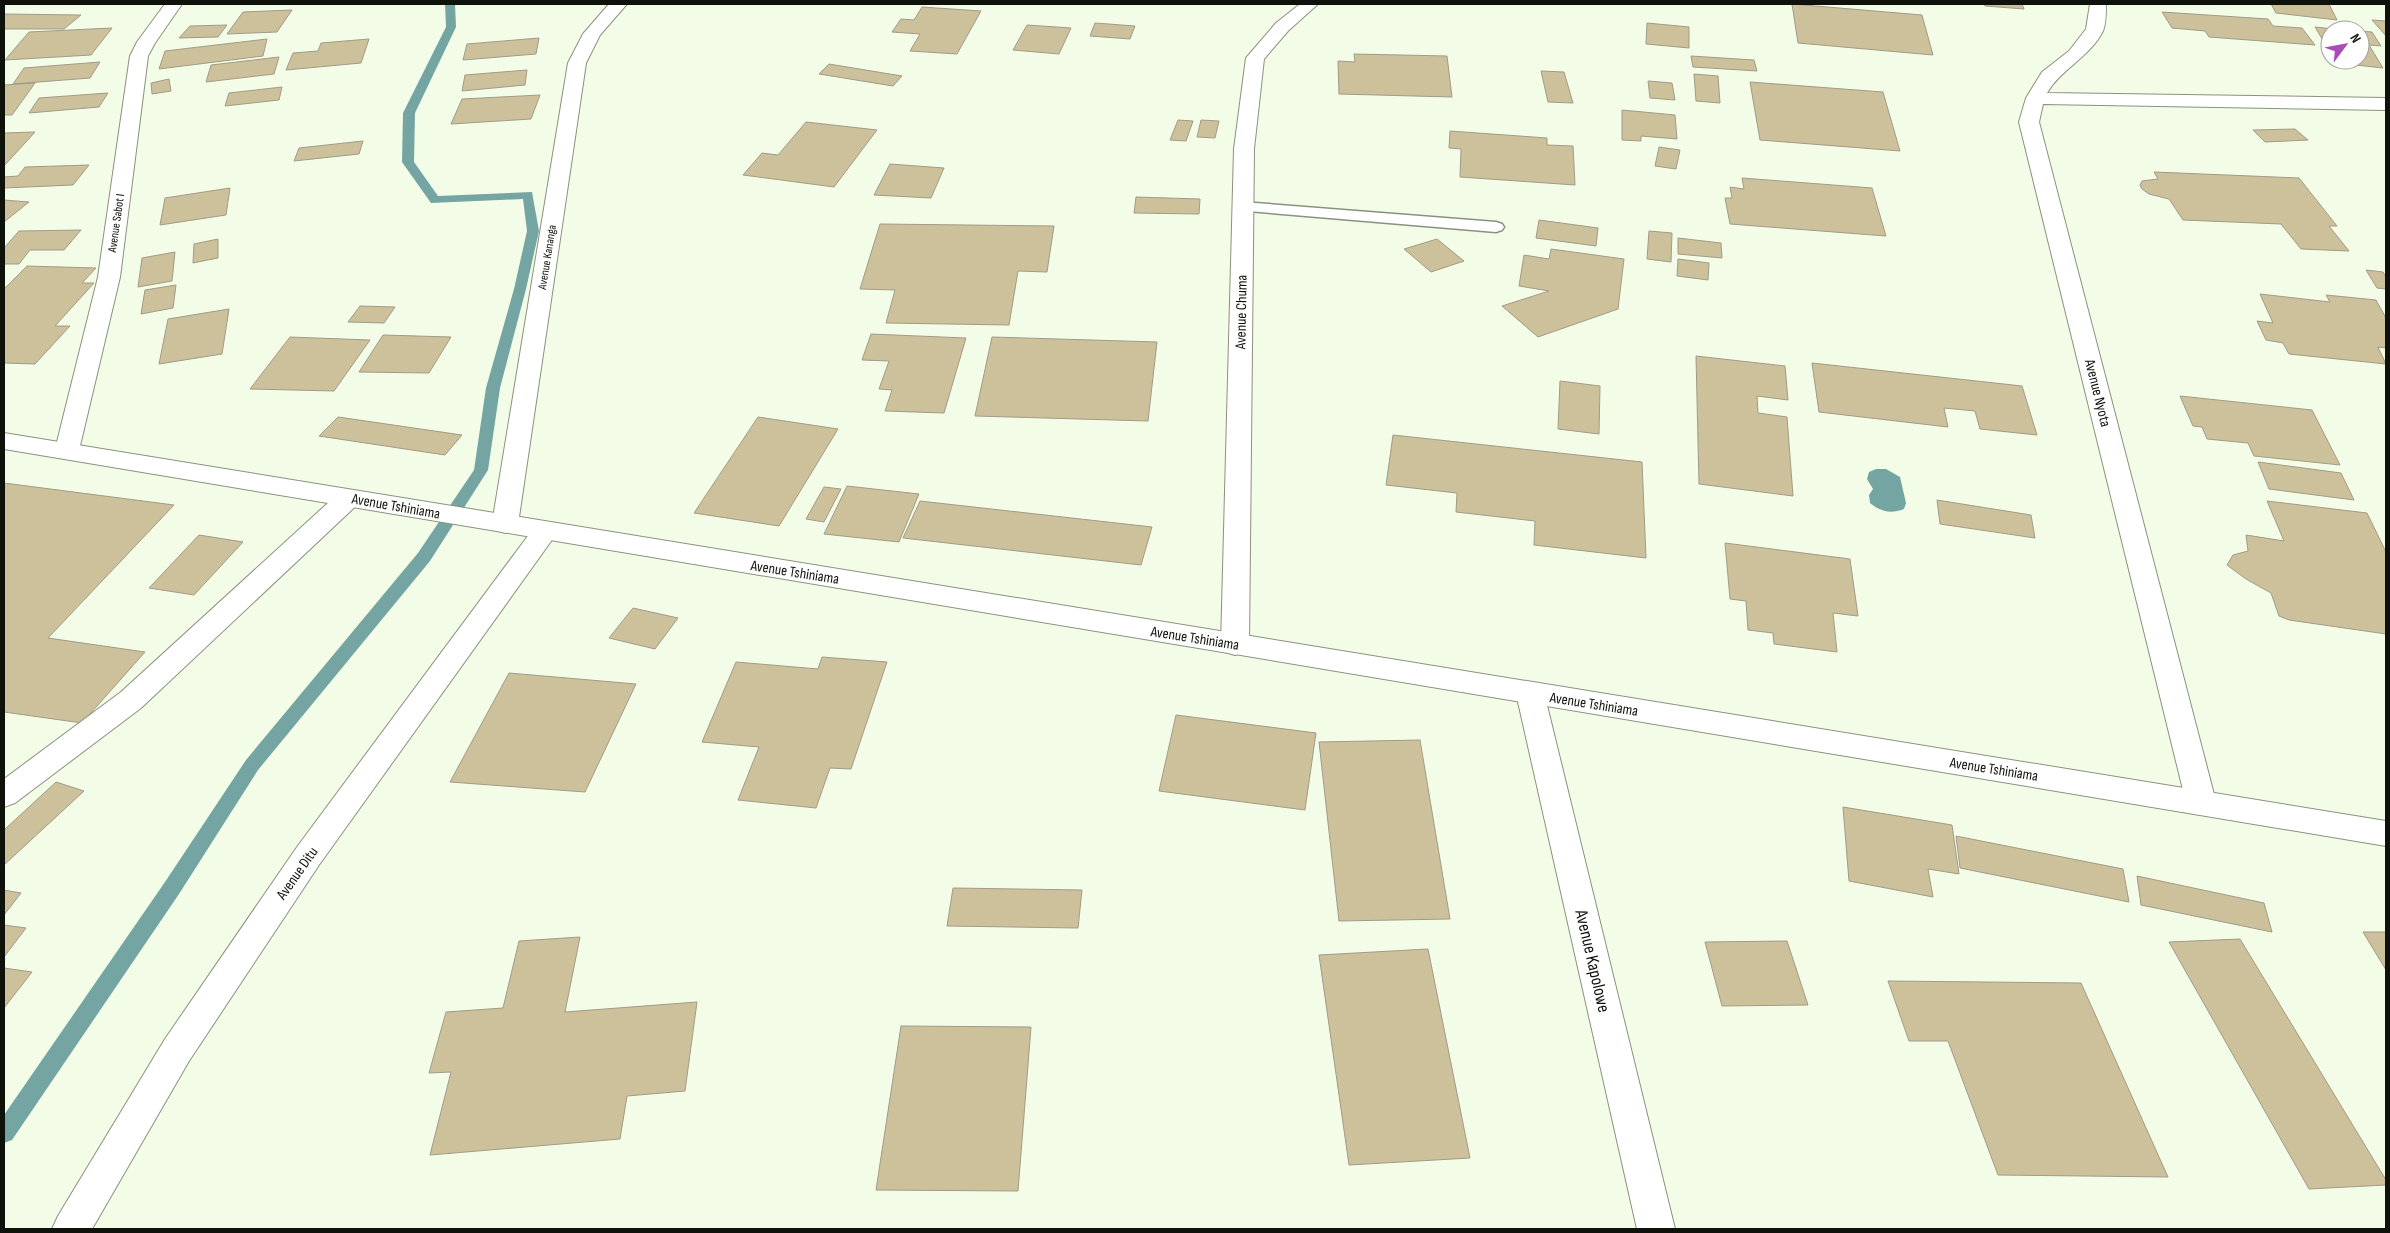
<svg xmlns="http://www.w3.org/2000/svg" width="2390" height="1233" font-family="'Sofia Sans Condensed',sans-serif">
	<rect width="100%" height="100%" fill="#f3fce7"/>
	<path fill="#74a5a2" d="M1876,469H1886L1900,477L1906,503L1904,509C1891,514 1881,512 1870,503L1869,495L1873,489L1867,479L1869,472Z"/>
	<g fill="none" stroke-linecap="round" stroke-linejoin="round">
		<path fill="#74a5a2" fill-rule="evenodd" d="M445,4H455L456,27L415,113L414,162L438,196L532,192L539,231L526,289L500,388L488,470L430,561L258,770L179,894L12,1140L4,1143V1115L165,882L246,760L418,553L474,470L486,388L514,289L527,231L523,199L431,203L402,162L403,113L446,27Z"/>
	</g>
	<path fill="#ccc19b" stroke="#a19b87" d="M1792,4L1922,15L1933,55L1798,43Z
		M1984,4H2022L2024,9L1985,6Z
		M2271,4H2329L2337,20L2276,13Z
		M922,7L981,11L957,54L910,51L920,34L892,32L901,19L914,20Z
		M292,10L277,32L227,34L243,12Z
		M2162,12L2268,19L2273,26L2302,28L2315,45L2209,37L2205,31L2172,28Z
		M4,14L81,15L64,29H4Z
		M2372,20L2386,21V36Z
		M1095,23L1135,26L1130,39L1090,36Z
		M1647,23L1689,27V48L1646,44Z
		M227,25L218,37L179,38L190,26Z
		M1027,25L1071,28L1059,54L1013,50Z
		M2315,27L2345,30H2330V52Z
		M112,28L91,55L5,60L29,32Z
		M2360,31L2372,32L2381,46L2369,45L2383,68L2337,63L2335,60H2360Z
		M539,38L536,54L463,60L467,44Z
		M267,39L263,56L159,69L165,51Z
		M369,39L361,63L286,70L293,53L318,51L321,43Z
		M1354,54L1447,56L1452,97L1339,94L1338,61L1355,62Z
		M1691,56L1754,60L1757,71L1693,67Z
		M279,57L274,74L206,82L211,65Z
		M100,62L90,78L13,84L24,68Z
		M829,64L902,76L893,86L819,74Z
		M527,70L525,85L462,91L465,75Z
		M1541,71L1564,72L1573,103L1548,102Z
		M1694,74L1718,76L1720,103L1696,101Z
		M169,79L171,91L152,94L151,83Z
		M1648,81L1672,83L1675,100L1650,98Z
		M1750,82L1883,92L1900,151L1760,140Z
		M35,83L12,115H4V85Z
		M282,87L279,100L225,106L229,93Z
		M108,93L99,107L29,113L39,98Z
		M540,95L531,119L451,124L462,99Z
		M1622,110L1675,115L1677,139L1641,136V141L1622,140Z
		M1178,120L1193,121L1186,141L1170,140Z
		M1201,120L1219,121L1215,138L1197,137Z
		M806,122L877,130L834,187L743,175L762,153L778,155Z
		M2295,129L2308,140L2265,142L2253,130Z
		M1450,131L1547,138V145L1573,146L1575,185L1460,177L1461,149L1449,148Z
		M35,132L4,166V133Z
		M363,141L359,154L294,161L299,148Z
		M1659,147L1680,150L1676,169L1655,166Z
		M890,164L944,168L931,198L874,195Z
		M89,165L73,185L4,188V177L18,176L25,167Z
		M2154,172L2299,178L2337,226H2329L2349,251L2301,249L2281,224L2183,220L2169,199L2149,194L2142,189L2140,185L2142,181L2158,179Z
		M1742,178L1872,188L1886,236L1730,224L1725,198H1732L1730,187L1744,189Z
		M230,188L226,215L160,225L165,198Z
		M1136,197L1200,199L1199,214L1134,213Z
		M4,200L29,202L4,222Z
		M1539,220L1598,228L1596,246L1536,238Z
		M880,224L1054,226L1047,272L1018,271L1009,325L886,323L895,290L860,289Z
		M81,230L64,250H30L19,264H4V248L19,231Z
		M1649,231L1672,233L1671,262L1647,259Z
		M1678,238L1721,243L1722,258L1678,254Z
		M218,239V258L193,263L194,244Z
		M1437,239L1464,261L1431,272L1404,249Z
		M1551,249L1624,259L1618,309L1538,337L1502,306L1549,291L1519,286L1524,255L1549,259Z
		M175,252L172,281L138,287L142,258Z
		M1678,259L1709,263L1708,280L1677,276Z
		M27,266L96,268L82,283H94L55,326H70L35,364L4,363V289Z
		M2366,270L2383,272L2386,277V289L2377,288Z
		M176,285L173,308L141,314L145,290Z
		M2260,294L2330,302L2326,295L2376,300L2386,318V348L2378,347L2386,364L2289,354L2283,343L2266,340L2257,321L2273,323Z
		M360,306L395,307L384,323L348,322Z
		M229,309L222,354L159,364L168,319Z
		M871,334L966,338L944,413L885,411L892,390L879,389L889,361L862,360Z
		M383,335L451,337L429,373L359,372Z
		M290,337L370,340L334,391L250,389Z
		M992,337L1157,342L1148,421L975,416Z
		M1696,356L1785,366L1788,400L1757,396L1758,413L1787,417L1793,496L1699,484Z
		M1812,363L2022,386L2037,435L1980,429L1975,411L1944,408L1948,427L1819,412Z
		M1560,381L1600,386L1599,434L1558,429Z
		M2180,396L2312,410L2340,465L2254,456L2248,443L2207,439L2202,427L2193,426Z
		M338,417L462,435L445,455L319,436Z
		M758,417L838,429L779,526L694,513Z
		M1393,435L1642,462L1646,558L1534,545L1535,521L1456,512L1457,493L1386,485Z
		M2258,462L2341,473L2354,500L2269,489Z
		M4,483L174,505L48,638L145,652L82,723L4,712Z
		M847,486L919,494L899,542L824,534Z
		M824,487L841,489L824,522L806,519Z
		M1937,500L2031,515L2035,538L1940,524Z
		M920,501L1152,527L1141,565L903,538Z
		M2267,501L2367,513L2386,552V634L2289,620L2279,616L2271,593L2246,579L2227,565L2233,555L2248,551L2246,535L2284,541Z
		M199,535L243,542L194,595L149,588Z
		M1725,543L1850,559L1858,616L1833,613L1837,652L1774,644L1773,633L1748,630L1746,601L1730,599Z
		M633,608L678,618L655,649L609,638Z
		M822,657L887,662L851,769L830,768L816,808L738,800L759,747L702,742L736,662L818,669Z
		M509,673L636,684L585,792L450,782Z
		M1176,715L1316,733L1305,810L1159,791Z
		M1420,740L1450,919L1339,921L1319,742Z
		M56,782L84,791L4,865V830Z
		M1843,807L1952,825L1959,874L1928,869L1933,897L1849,881Z
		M1956,836L2123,869L2129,902L1960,868Z
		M2137,876L2264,903L2272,932L2141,905Z
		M953,888L1082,890L1078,928L947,926Z
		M4,890L21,893L4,915Z
		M4,925L26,928L4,957Z
		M2363,932H2386V970Z
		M580,937L565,1012L697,1002L685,1091L627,1096L620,1139L430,1155L451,1072L429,1073L446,1012L503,1008L519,941Z
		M2240,939L2386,1180V1185L2309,1189L2169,942Z
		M1787,941L1808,1005L1722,1006L1705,942Z
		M1428,949L1470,1158L1349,1165L1319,955Z
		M4,968L32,972L4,1008Z
		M1888,981L2081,983L2168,1177L1998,1175L1948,1041H1909Z
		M901,1026L1031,1027L1018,1191L876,1190Z"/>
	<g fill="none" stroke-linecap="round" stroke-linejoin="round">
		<defs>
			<path id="service" d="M1242,202L1496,222L1502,224L1504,227L1502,230L1496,232L1236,210L1234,207L1236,204Z"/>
			<path id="minor" d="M165,4H182L155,43L148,56L120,277L79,450L76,456L67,458L58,456L55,450L98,277L130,56L137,42Z
				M609,4H627L600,35L586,63L518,524L514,530L505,533L496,530L492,524L568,63L583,34Z
				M1300,4H1318L1288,31L1264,59L1254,149L1249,645L1245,652L1235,655L1225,652L1221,645L1234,149L1246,58L1276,23Z
				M2090,4H2106C2106,12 2106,24 2103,31C2090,57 2061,69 2047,93L2386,98V110L2043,104L2039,122L2216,802L2212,811L2201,814L2190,811L2186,802L2019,122L2026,98L2042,72L2069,51L2086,29Z
				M349,490L358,492L362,498L358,504L141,708L15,803L4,807V779L121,692L340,492Z
				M545,522L554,525L558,531L554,537L319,865L189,1061L92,1229H52L58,1216L165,1039L297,847L536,525Z
				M1530,682L1540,685L1544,693L1675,1229H1637L1516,693L1520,685Z"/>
			<path id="tertiary" d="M4,433L2386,821V846L4,449Z"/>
		</defs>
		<use href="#service" stroke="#8a927f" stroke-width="3"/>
		<use href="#minor" stroke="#8a927f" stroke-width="2"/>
		<use href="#tertiary" stroke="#8a927f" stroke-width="2"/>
		<use href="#service" fill="#fff" fill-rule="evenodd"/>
		<use href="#minor" fill="#fff" fill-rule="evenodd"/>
		<use href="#tertiary" fill="#fff" fill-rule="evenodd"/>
	</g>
	<g text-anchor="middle" stroke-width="4" stroke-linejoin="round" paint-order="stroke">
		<g font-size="12" fill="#0f120b" stroke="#fff">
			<text transform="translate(116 223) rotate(-82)" y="4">Avenue Sabot I</text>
			<text transform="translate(547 257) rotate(-81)" y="4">Avenue Kananga</text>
		</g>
		<g font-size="15" fill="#0f120b" stroke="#fff">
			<text transform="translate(1241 312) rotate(-89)" y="5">Avenue Chuma</text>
			<text transform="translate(2098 393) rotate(76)" y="5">Avenue Nyota</text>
			<text transform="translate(396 506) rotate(10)" y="5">Avenue Tshiniama</text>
			<text transform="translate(795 572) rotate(9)" y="5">Avenue Tshiniama</text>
			<text transform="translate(1195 638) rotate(9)" y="5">Avenue Tshiniama</text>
			<text transform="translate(1594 704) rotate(9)" y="5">Avenue Tshiniama</text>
			<text transform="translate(1994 769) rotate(9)" y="5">Avenue Tshiniama</text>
			<text transform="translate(297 873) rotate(-55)" y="5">Avenue Ditu</text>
		</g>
		<g font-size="18" fill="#0f120b" stroke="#fff">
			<text transform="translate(1593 961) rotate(77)" y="6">Avenue Kapolowe</text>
		</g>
	</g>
	<rect width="2390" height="1233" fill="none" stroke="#0f120b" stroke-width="10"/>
	<g transform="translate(2345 45) rotate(58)"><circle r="24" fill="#ffffff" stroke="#9fa09d"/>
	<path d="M0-4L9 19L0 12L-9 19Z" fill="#aa4cb5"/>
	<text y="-8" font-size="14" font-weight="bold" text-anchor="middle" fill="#0f120b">N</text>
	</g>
</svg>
